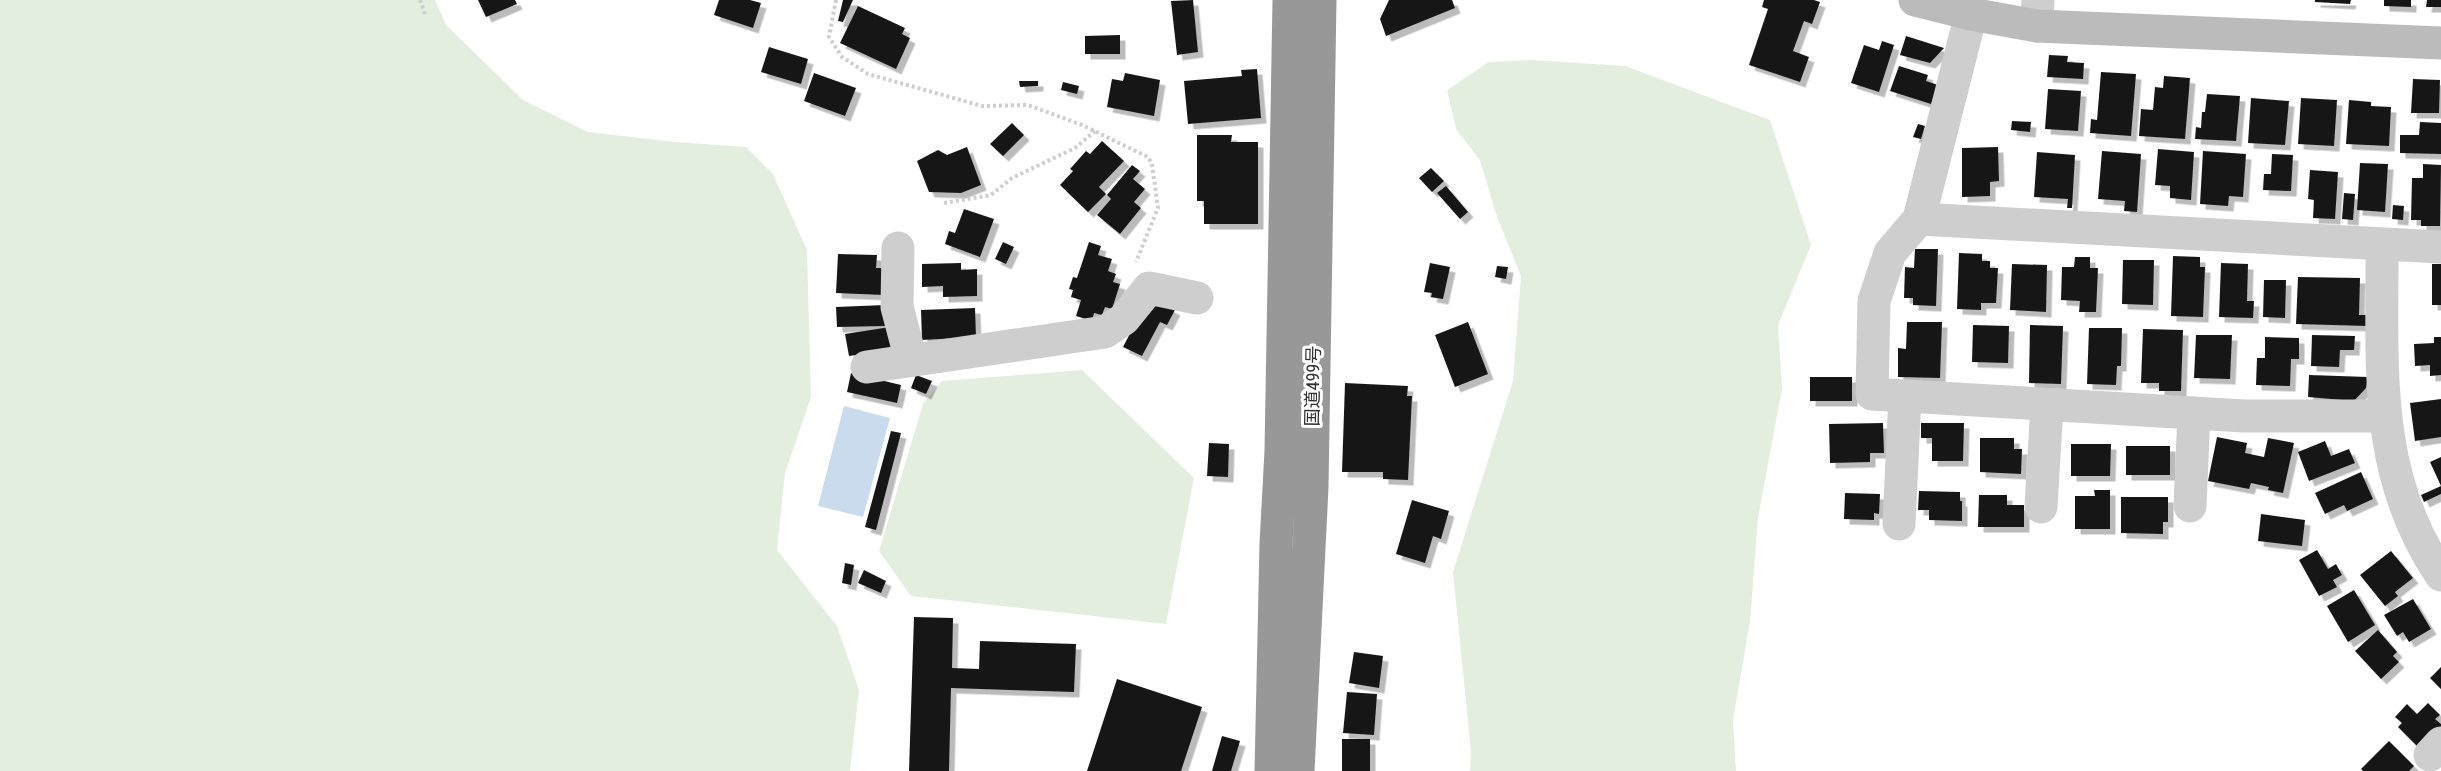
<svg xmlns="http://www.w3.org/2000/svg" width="2441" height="771" font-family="'Roboto Condensed','Noto Sans JP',sans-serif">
	<defs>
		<filter id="shadow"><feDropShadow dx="5.5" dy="5.5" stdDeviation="0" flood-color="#0004"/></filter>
	</defs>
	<rect width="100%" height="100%" fill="#fff"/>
	<path fill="#e4eedf" d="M0,0H435L446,25L523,100L588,132L675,142L746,147L773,174L807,250L811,397L785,473L777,550L837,626L859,690L850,771H0Z
		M1533,60L1625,66L1770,120L1811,245L1778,325L1782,389L1758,518L1750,622L1733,720L1736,771H1470L1471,752L1453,572L1513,381L1521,276L1497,217L1480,160L1456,129L1447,90L1489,62Z
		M1082,370L1194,478L1166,624L911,596L879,551L923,404L942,381Z"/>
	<path fill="#cbdbee" d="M844,406L890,418L863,517L818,506Z"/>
	<path fill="#181818" filter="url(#shadow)" d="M478,0H515L517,4L486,17Z
		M719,0H750L761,3L753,28L714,15Z
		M843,0H853L843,22L838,21Z
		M1193,0L1198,52L1177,55L1171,1Z
		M1389,0H1452L1455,8L1386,36L1380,19Z
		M1764,0H1814L1820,2L1812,24L1804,21L1793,51L1809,57L1800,82L1749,65L1768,9L1762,7Z
		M2315,0H2351L2350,4L2315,2Z
		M2384,0H2411V7L2384,6Z
		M2427,0H2441V7H2426Z
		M858,6L905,28L902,34L910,38L896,69L840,43Z
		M1120,35V54H1085V36Z
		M1906,36L1944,48L1930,63L1900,55Z
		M1882,41L1894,45L1879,92L1851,83L1864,45L1879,50Z
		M769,47L808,59L801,84L761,72Z
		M2049,55L2068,56L2067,62L2084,63L2083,79L2047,77Z
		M1899,66L1928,75L1926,81L1938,85L1931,104L1890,91Z
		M1257,69L1261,118L1188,124L1184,81L1242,76L1241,70Z
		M2101,72L2136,74L2131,136L2090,133L2091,119L2097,120Z
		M814,73L856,88L845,116L804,101Z
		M1125,73L1160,80L1154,116L1107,107L1112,79L1123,81Z
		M2164,76L2190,78L2185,139L2139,136L2141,109L2153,110L2155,87L2163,88Z
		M2413,79L2440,80L2439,113H2411Z
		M1019,81H1038V86L1020,87Z
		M1063,82L1079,86L1077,94L1061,90Z
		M2048,89L2081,91L2078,131L2045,129Z
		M2207,94L2240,96L2236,141L2195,139L2196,127L2201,128L2202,112H2205Z
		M2251,98L2289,101L2285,145L2248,143Z
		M2301,98L2337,100L2334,146L2298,144Z
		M2349,100L2371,102V106L2391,107L2389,146L2346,144Z
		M2012,121L2031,122L2030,132L2011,130Z
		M2420,122L2441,123V154L2400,153V135H2419Z
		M1012,123L1024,135L1003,156L990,144Z
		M1918,124L1925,126L1921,139L1913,137Z
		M1197,135H1232L1231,142H1258V224H1204V201H1197Z
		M1102,141L1124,161L1099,187L1106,194L1088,212L1060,185L1073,171L1070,169L1086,151L1090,154Z
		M967,147L981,185L961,193L929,192L917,161L938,150L947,155Z
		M1998,147L1999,181L1990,182V196L1962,197V148Z
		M2158,149L2194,152L2191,200L2170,198V186L2155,185Z
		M2102,151L2141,154L2137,212L2124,211L2125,201L2098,199Z
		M2203,151L2246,154L2243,197L2229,196L2228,206L2200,204Z
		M2037,152L2075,155L2072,208H2067L2068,199L2034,197Z
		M2272,154L2293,155L2291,191L2263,190L2264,174H2271Z
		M2360,163L2388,164L2385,212L2357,210Z
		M2423,164L2441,165L2440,226H2421V220H2411L2412,178H2423Z
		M1132,165L1140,171L1133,179L1145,189L1134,202L1141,208L1120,234L1097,215L1111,199L1107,195Z
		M1431,168L1444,181L1432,192L1419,178Z
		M2310,170L2338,172L2335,219L2313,218L2314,200L2308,199Z
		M1446,186L1468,212L1460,219L1437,193Z
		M2344,193L2355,194L2353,220L2342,219Z
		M2393,205L2404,206L2403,220L2392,219Z
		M964,209L994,219L980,257L945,244L949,231L955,233Z
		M1003,242L1014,247L1006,264L995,259Z
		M1089,242L1101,246L1098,255L1112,259L1108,271L1116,274L1113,282L1120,284L1112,309L1105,307L1102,315L1094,313L1092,321L1076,316L1081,300L1071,297L1073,290L1069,289L1073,277L1077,278Z
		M1915,249H1938L1936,306L1913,305V298H1904L1905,267L1914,268Z
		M1959,253L1982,254V261H1990V268H1998L1996,303H1981V310L1957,309Z
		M838,254L877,255L876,268H885L884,295L836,293Z
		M2173,256L2200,257V267H2205L2203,317L2171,316Z
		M2075,257H2090V268H2098L2096,312H2079L2080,301L2061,300L2062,267H2074Z
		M2123,260H2154L2153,305L2122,304Z
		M961,263V270L977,269V296L943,297V286L922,287V264Z
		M1430,263L1450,267L1443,299L1431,297L1432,293L1424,292Z
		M2221,263L2248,264L2247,301H2254L2253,318L2219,317Z
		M2012,264L2047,265L2046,312L2010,310Z
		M2432,264H2441V305H2432Z
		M1497,266L1508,267L1506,279L1495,277Z
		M2298,277L2360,278L2359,315H2368V326L2296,324Z
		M2264,280H2286L2285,318L2263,317Z
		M1149,297L1175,310L1167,325L1160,322L1142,356L1123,347Z
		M885,305V326L837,327L836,307Z
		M975,308L976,337L922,340L921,310Z
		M1468,322L1488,374L1455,387L1435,335Z
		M1907,322H1942L1940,378L1898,377V348L1906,349Z
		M1973,325L2009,326L2008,363L1972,362Z
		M2030,325L2063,326L2061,384L2029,383Z
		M890,327L893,349L849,356L845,334Z
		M2089,328H2122L2121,366H2117L2116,385L2087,384Z
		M2143,329L2183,330L2181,391H2159V383H2141Z
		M2196,335H2232L2230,379L2194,378Z
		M2312,335L2355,336L2354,350H2340L2339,367L2311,366Z
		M2265,337L2299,338V359H2291L2290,386L2256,385L2257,358H2265Z
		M2434,337H2441V375L2430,376V365L2415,366L2414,344L2434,343Z
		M851,373L901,385L897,403L847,392Z
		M916,375L932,381L926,394L911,388Z
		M2309,375L2368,377L2366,388L2354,401L2308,397Z
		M1810,377H1852V401H1810Z
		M1345,383L1408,386L1407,396H1412L1408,480L1383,479V472H1342Z
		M2441,399V437L2415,441L2410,403Z
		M1883,423L1884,453H1870V462L1830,463L1829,424Z
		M1921,423H1964L1963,461H1932V438H1921Z
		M891,431L901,433L876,530L865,527Z
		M2217,437L2247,443L2245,453L2264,457L2268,438L2294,443L2283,493L2268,490L2269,487L2251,483L2249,489L2208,481Z
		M1980,438H2014V449H2022L2021,474L1980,472Z
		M2325,441L2331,456L2349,449L2355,463L2309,481L2298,452Z
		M1209,443L1229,444L1228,477L1207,476Z
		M2071,444H2111L2110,476H2071Z
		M2126,446H2170V475H2126Z
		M2441,457V494L2424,502L2421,495L2441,486L2430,462Z
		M2361,472L2373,499L2347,511L2344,505L2325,514L2315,493Z
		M2094,490H2110V529H2075V496H2095Z
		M1919,491L1960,492V501H1962V521L1929,520V510H1918Z
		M1845,493L1880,494L1879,514L1874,513V520L1844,519Z
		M1979,495H2007V505H2024V527H1978Z
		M2121,497H2168V522H2163V534L2121,533Z
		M1412,500L1449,511L1441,539L1433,536L1425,563L1396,554Z
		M2261,514L2305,520L2302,546L2258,541Z
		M2317,550L2328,569L2336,564L2342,575L2333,580L2337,587L2319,596L2299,560Z
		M2391,551L2413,578L2395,592L2398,596L2385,606L2360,575Z
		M845,563L854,565L851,585L842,583Z
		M864,570L886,581L881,593L858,583Z
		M2354,590L2375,625L2348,642L2327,606Z
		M2413,599L2431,629L2409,642L2403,632L2397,636L2384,615Z
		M914,617L953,618L952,668L979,669L980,641L1076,644L1074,692L951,688L949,771H909Z
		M2378,630L2397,652L2393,656L2399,662L2381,679L2355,651Z
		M1354,652L1383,656L1379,688L1349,683Z
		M2441,667V689L2430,678Z
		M1117,679L1202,707L1181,771H1087Z
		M1347,692L1377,694L1374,735L1343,733Z
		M2428,703L2440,715L2435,719L2441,724V729L2421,750L2398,727L2402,723L2395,717L2407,704L2417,714Z
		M1222,736L1240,741L1231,771H1212Z
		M1342,739H1370V771H1342Z
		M2389,741L2414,766L2409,771H2363L2361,769Z"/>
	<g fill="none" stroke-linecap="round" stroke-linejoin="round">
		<path stroke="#cecece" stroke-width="4" stroke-dasharray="3 3" stroke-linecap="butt" d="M420,0L426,17
			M836,0L829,37L842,57L868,74L982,106L1028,105L1082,125L1148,157L1152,164L1158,208L1136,262
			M944,203L991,195L1012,178L1075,148L1095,131"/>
		<path stroke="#cecece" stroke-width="33" d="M1971,14L1919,219L1890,253L1874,301L1872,394L2244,416H2384
			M2037,26L2038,0
			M1919,219L2441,247
			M2382,244C2383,362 2371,472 2441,575
			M898,248L897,307L911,360
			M867,367L1105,332L1124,319L1149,288L1197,298
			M2190,506L2194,413
			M2041,507L2047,405
			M1899,524L1905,396
			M2430,755L2441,743"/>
		<path stroke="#bbb" stroke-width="33" d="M1915,0L1971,14L2037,26L2441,43"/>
		<path stroke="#989898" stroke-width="33" d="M1271,771L1276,544L1281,451L1289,0
			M1298,771L1312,487L1320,0"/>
	</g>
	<g text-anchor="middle" stroke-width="6" stroke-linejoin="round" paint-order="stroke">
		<g font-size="18" fill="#313131" stroke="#fff">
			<text transform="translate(1313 386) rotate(-89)" y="6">国道499号</text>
		</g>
	</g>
</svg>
